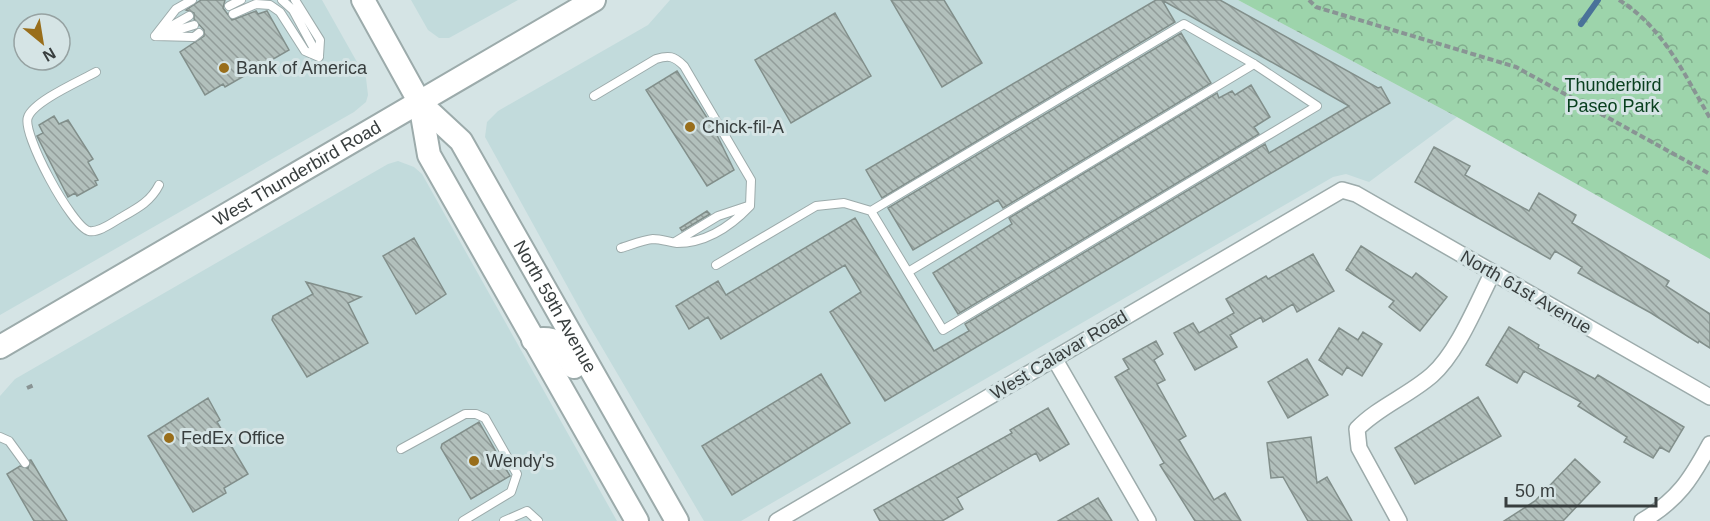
<svg xmlns="http://www.w3.org/2000/svg" width="1710" height="521" font-family="Helvetica,sans-serif">
	<defs>
		<pattern id="park-crowns" width="20" height="18" patternUnits="userSpaceOnUse" patternTransform="scale(1.5)"><rect width="20" height="18" fill="#9dd4ab"/><path d="M2 6a3 3 0 1 1 6 0M12 15a3 3 0 1 1 6 0" fill="none" stroke="#81ad8d"/></pattern>
		<pattern id="building-back-hatch" width="6" height="6" patternUnits="userSpaceOnUse" patternTransform="scale(1.5)"><rect width="6" height="6" fill="#b2c0bc"/><path d="M-1 5l2 2M0 0l6 6M5-1l2 2" fill="none" stroke="#929d9a"/></pattern>
	</defs>
	<rect width="100%" height="100%" fill="#d5e4e5"/>
	<path fill="#c2dbdc" fill-rule="evenodd" d="M0,0H322L366,78L368,95L366,102L354,112L0,315ZM24,24H60V60H24Z
		M411,0H518L449,38H439L428,30Z
		M670,0H1238L1457,117L1369,182L1346,174L1333,177L741,521H704L587,322L485,137L487,122L498,111L648,25Z
		M398,161L414,167L422,174L617,521H0V396L15,379L388,164Z"/>
	<path fill="url(#park-crowns)" d="M1238,0H1710V259L1457,117Z"/>
	<g fill="none" stroke-linecap="round" stroke-linejoin="round">
		<path stroke="#4a7299" stroke-width="6" d="M1581,24L1598,0"/>
	</g>
	<path fill="url(#building-back-hatch)" stroke="#828f8b" stroke-width="1.5" d="M201,0H225L223,8L232,20L256,11L258,14L267,11L289,50L225,87L223,84L205,95L180,52L204,36V30L194,19V13L186,10Z
		M891,0H944L982,63L942,87Z
		M1156,0H1220L1378,88L1381,87L1390,103L885,401L830,312L861,292L845,265L721,339L708,317L689,329L676,306L718,281L726,295L855,218L934,351L969,331L965,324L1265,144L1269,153L1349,106L1162,0L1175,22L882,198L866,170Z
		M835,13L871,76L791,123L755,60Z
		M1181,33L1211,83L1003,208L998,200L913,250L888,208Z
		M677,71L713,127L734,170L707,186L646,90Z
		M1251,85L1270,117L1254,127L1259,134L958,314L933,273L1012,224L1009,218L1217,93L1219,98L1232,91L1235,95Z
		M54,116L59,124L68,120L93,159L88,162L98,180L95,181L97,185L77,196L75,193L68,197L37,136L43,133L39,125Z
		M1434,147L1470,166L1465,175L1529,211L1539,193L1576,215L1572,223L1669,281L1666,286L1710,314V348L1699,341L1698,343L1651,313L1578,273L1582,267L1555,251L1550,259L1415,182Z
		M707,211L710,214L682,231L680,228Z
		M414,238L446,294L416,314L383,256Z
		M1361,246L1412,278L1416,273L1447,297L1420,331L1389,307L1394,301L1346,270Z
		M1313,254L1334,291L1297,312L1293,304L1263,322L1261,317L1230,335L1237,347L1195,370L1174,333L1193,323L1199,333L1234,313L1226,299L1266,276L1268,279Z
		M306,282L361,297L348,303L368,343L307,377L272,320L273,316L313,294Z
		M1509,327L1539,345L1538,348L1595,379L1598,375L1684,427L1669,452L1660,447L1653,458L1624,442L1627,437L1578,406L1581,402L1524,371L1517,383L1486,365Z
		M1339,328L1358,340L1363,332L1382,344L1362,376L1347,367L1342,375L1319,360Z
		M1156,341L1163,354L1154,360L1165,380L1157,384L1186,436L1179,440L1214,500L1225,493L1241,521H1195L1160,465L1164,463L1115,377L1129,369L1123,359Z
		M1307,359L1328,395L1288,418L1268,382Z
		M821,374L850,423L732,495L702,446Z
		M1478,397L1501,436L1415,484L1395,448Z
		M208,398L220,420L217,422L248,474L224,488L226,493L193,512L148,436Z
		M1048,408L1069,444L1040,461L1036,453L957,498L963,509L942,521H880L874,510L1012,433L1010,430Z
		M479,422L510,476L471,499L441,448L442,444Z
		M1311,437L1317,483L1327,477L1352,521H1308L1283,477L1271,478L1267,443Z
		M1575,459L1600,482L1563,521H1504L1535,501Z
		M30,460H31L67,521H34L7,474L20,466L28,468Z
		M1098,498L1112,521H1058Z"/>
	<g fill="none" stroke-linecap="round" stroke-linejoin="round">
		<defs>
			<path id="lane" d="M282,0L293,10L318,56
				M295,0L320,40L319,56
				M229,6L241,0
				M233,14L256,4L270,5L280,12L305,51L319,57
				M1184,24L1254,64L1317,106L943,330L871,211Z
				M161,32L189,16
				M168,33L194,25
				M155,36L176,9L192,0
				M155,36L194,37L199,33
				M96,72C80,81 34,101 28,117C21,133 72,227 89,231C99,233 113,222 122,217C138,208 151,201 159,185
				M594,96L656,59C669,55 674,56 684,66L751,180L750,206C731,226 706,243 677,243C669,242 661,239 653,239C643,240 631,245 621,248
				M675,242L718,216L748,206
				M716,265L816,206L844,203L871,211
				M908,272L1254,64
				M0,437L9,441L25,463
				M401,449L465,414H476L485,418L517,474L511,492L463,521
				M504,521L527,511L538,521"/>
			<path id="street" d="M1054,358L1148,521
				M777,521L1342,190L1356,194L1710,397
				M1399,521L1359,448L1357,429C1378,407 1408,396 1432,375C1458,352 1477,303 1493,272
				M1642,521C1678,500 1691,479 1710,444"/>
			<g id="secondary">
				<path id="s1" d="M363,0L420,103L461,141L677,521"/>
				<path d="M420,103L429,155L637,521"/>
				<path d="M533,340C560,335 562,347 574,367"/>
				<path id="s2" d="M0,347L594,0"/>
			</g>
		</defs>
		<use href="#lane" stroke="#9cabab" stroke-width="10"/>
		<use href="#street" stroke="#9cabab" stroke-width="18"/>
		<use href="#secondary" stroke="#9cabab" stroke-width="26"/>
		<path stroke="#899494" stroke-width="4" stroke-dasharray="6 3" stroke-linecap="butt" d="M1309,0L1316,7L1516,67L1710,174
			M1619,0C1663,27 1684,74 1710,118
			M27,388L34,385"/>
		<use href="#lane" stroke="#fff" stroke-width="8"/>
		<use href="#street" stroke="#fff" stroke-width="15"/>
		<use href="#secondary" stroke="#fff" stroke-width="22"/>
	</g>
	<g fill="#996e1b" stroke="#d5e4e5" stroke-width="2">
		<circle cx="224" cy="68" r="6"/>
		<circle cx="690" cy="127" r="6"/>
		<circle cx="169" cy="438" r="6"/>
		<circle cx="474" cy="461" r="6"/>
	</g>
	<g text-anchor="middle" stroke-width="6" stroke-linejoin="round" paint-order="stroke">
		<g font-size="18" fill="#383e3e" stroke="#d5e4e5" text-anchor="start">
			<text x="236" y="74">Bank of America</text>
			<text x="702" y="133">Chick-fil-A</text>
			<text x="181" y="444">FedEx Office</text>
			<text x="486" y="467">Wendy's</text>
		</g>
		<g font-size="18" fill="#09401f" stroke="#d5e4e5">
			<text x="1613" y="91">Thunderbird<tspan x="1613" dy="21">Paseo Park</tspan></text>
		</g>
		<g font-size="18" fill="#383e3e" stroke="#d5e4e5">
			<text dy="6" stroke="none"><textPath href="#s2" startOffset="344">West Thunderbird Road</textPath></text>
			<text transform="translate(1526 292) rotate(30)" y="6">North 61st Avenue</text>
			<text dy="6" stroke="none"><textPath href="#s1" startOffset="364">North 59th Avenue</textPath></text>
			<text transform="translate(1059 355) rotate(-31)" y="6">West Calavar Road</text>
		</g>
	</g>
	<g transform="translate(42 42) rotate(150)"><circle r="28" fill="#d5e4e5" stroke="#96a2a2" stroke-width="1.5"/>
	<path d="M0-4.5L10 22L0 15L-10 22Z" fill="#996e1b"/>
	<text y="-9" font-size="16" font-weight="bold" text-anchor="middle" fill="#383e3e">N</text>
	</g>
	<path d="M1506 497v9h150v-9" fill="none" stroke="#383e3e" stroke-width="3"/>
	<text x="1515" y="497" font-size="18" fill="#383e3e" stroke="#d5e4e5" stroke-width="4.5" paint-order="stroke">50 m</text>
</svg>
